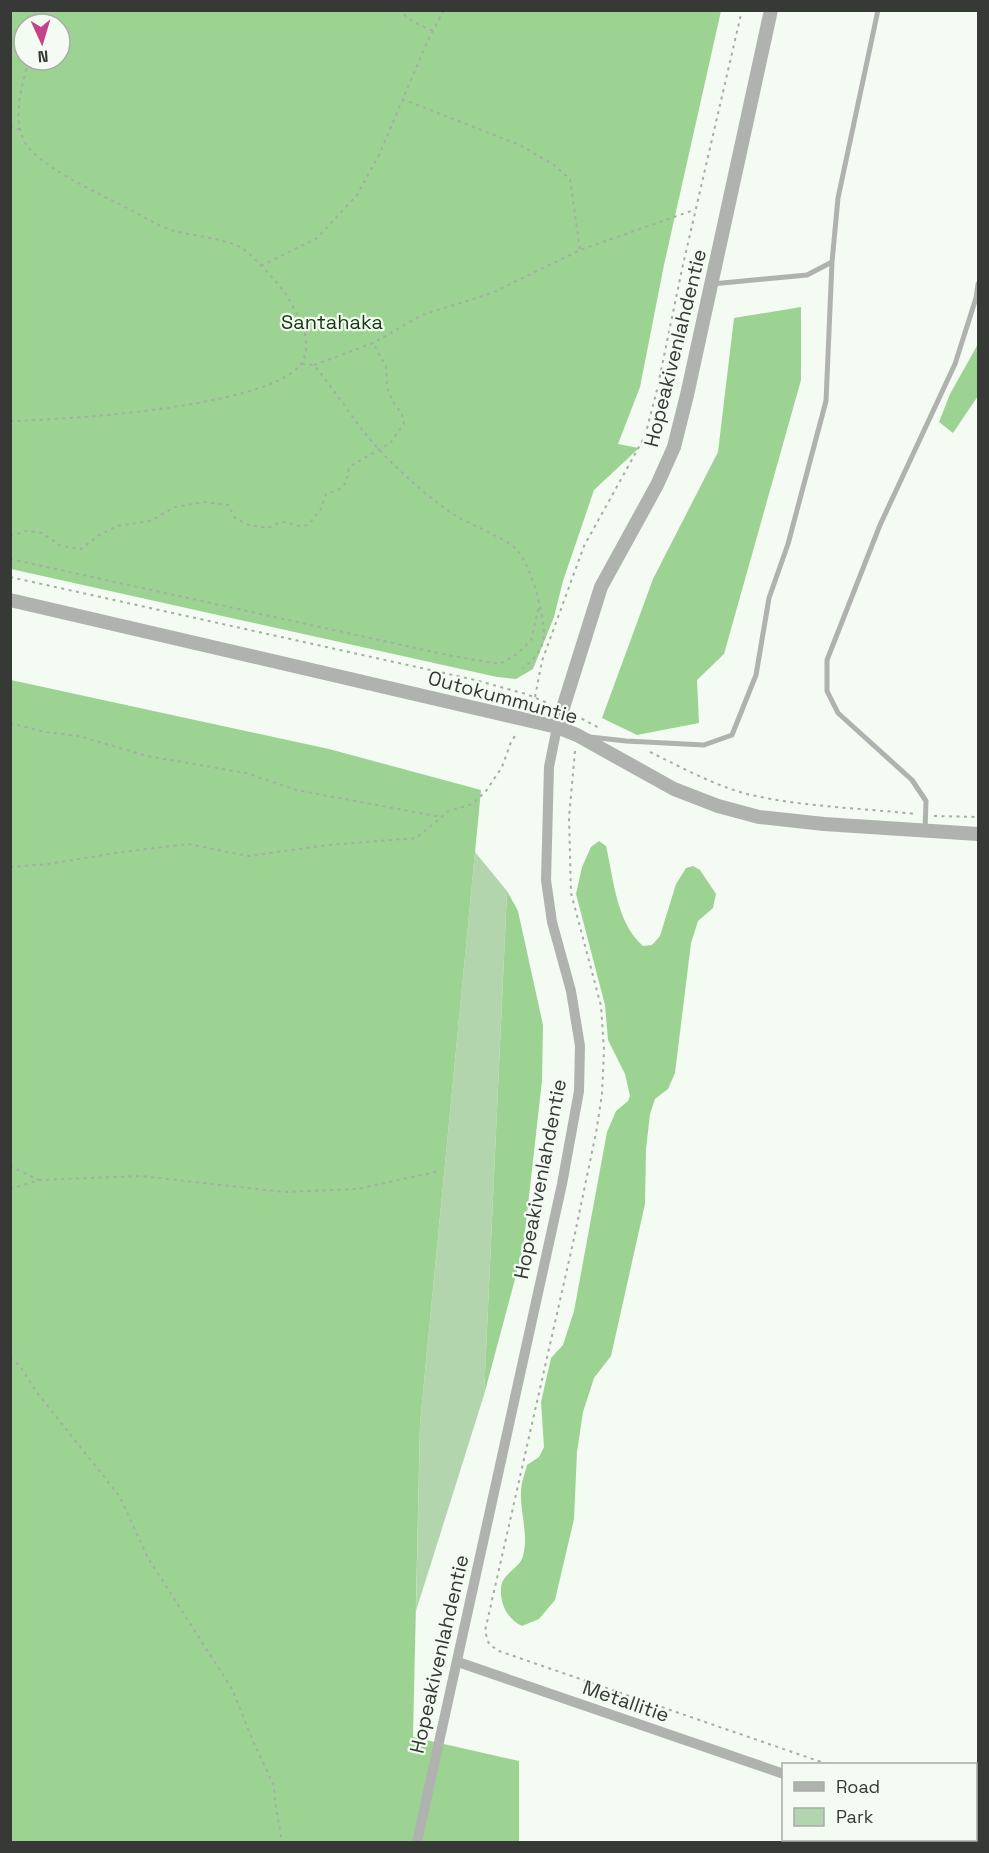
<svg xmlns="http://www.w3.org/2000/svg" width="989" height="1853" font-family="'Space Grotesk',sans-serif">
	<rect width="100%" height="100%" fill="#f3fbf2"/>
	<path fill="#b3d5ad" d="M475,852L507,891L484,1395L416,1611L420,1424Z"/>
	<path fill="#9cd392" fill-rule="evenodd" d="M11,10L721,11L664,265L640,387L618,444L639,448L594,490L563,581L554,617L533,669L516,679L497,677L11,569ZM24,24H60V60H24Z
		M801,307V380L724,654L697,680L699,723L637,735L602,718L653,579L718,452L734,318Z
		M978,344V396L953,433L939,422L950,394Z
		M11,680L329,749L481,790L420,1424L413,1737L519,1761V1842H11Z
		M599,841L606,846C614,880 616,922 643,946L652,945L660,936L676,884L686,868L693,866L700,870L716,894L713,908L698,921L691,943L675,1073L668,1089L655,1099L650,1114L646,1149L645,1204L611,1356L594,1378L583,1412L577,1452L574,1519L555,1600L539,1619L522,1626C508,1620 500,1604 501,1589C501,1573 519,1570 523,1556C529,1535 520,1513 521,1492C521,1483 525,1473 527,1465L539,1457L544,1447L541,1402L551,1358L563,1345L574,1311L607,1132L616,1111L628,1101L630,1096L625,1074L608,1040L605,1005L576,894L582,867L591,847Z
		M507,891L518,911L543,1025L542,1081L523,1249L484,1395Z"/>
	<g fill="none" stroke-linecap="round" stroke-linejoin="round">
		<path stroke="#a6aca6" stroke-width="2" stroke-dasharray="3 4.5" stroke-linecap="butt" d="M25,10L27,13
			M398,10L412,21L433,31
			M34,24L35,10
			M402,99L520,145L554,165L570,179L580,249
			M10,126L21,130
			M261,266L317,238L357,195L379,155L428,40L444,10
			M302,364L314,365C341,398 362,435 393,464C412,482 432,500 453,514C470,525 504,537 516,549C531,564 544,614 544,635C544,648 533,661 523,668
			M314,365L373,343L422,315L492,293L580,250L694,210
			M10,421C65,420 270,407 301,364C310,350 306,330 298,316C294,309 290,300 285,293C277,282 251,253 240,247C217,236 189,237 166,228C153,223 141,215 129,209C104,196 40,167 26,144C11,120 22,85 29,60
			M10,536L27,531L42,533L61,546L81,549L98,536L117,526L150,521L175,507L204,502L228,505L235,518L249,525L268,528L278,523L286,522L299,526L308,525L321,509L326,494C345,488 346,487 349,467L390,443L404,424L402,414L393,402L387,387L386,367L373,343
			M10,559L452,656L500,664L517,654L531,640L539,606
			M10,577L471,679L526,694L550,704
			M535,697L542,661L584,546L645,436L657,390L682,269L742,10
			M575,715L599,728
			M10,723L45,732L79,736L147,756L246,773L296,790L441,817
			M575,751L569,817L571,893L601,1006L604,1050L602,1094L596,1133L573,1243L485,1631L489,1644L499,1651L827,1764
			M650,752C681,767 713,785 747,794C802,807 860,808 916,814
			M934,816L978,817
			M10,867L48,864L122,852L188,844L248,856L328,845L416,838L449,811L472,804L486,791L502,767L511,742L517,733
			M10,1166L39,1180
			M10,1189L39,1180L141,1176L284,1192L357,1189L440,1171
			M10,1358L20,1366L35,1390L120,1497L148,1558L232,1689L253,1741L274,1786L275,1802L282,1842
			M976,1817L978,1818"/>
		<path stroke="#afb2af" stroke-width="5" d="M712,284L807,275L832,262L838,198L878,10
			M590,737L626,741L704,745L732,735L756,675L769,598L788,544L826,401L832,262
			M925,830L926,801L912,780L838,713L827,691V660L880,525L955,364L976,298L978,284"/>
		<path stroke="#afb2af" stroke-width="10" d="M458,1662L784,1774
			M975,1840L978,1841
			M417,1842L562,1184L579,1091L580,1046L571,991L552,922L546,880L549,767L557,727"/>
		<path stroke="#afb2af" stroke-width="14" d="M10,600L557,727L577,735L674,789L718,806L759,817L824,824L978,834
			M557,727L601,587L657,485L674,447L687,395L771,10"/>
	</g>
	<g text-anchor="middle" stroke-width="4.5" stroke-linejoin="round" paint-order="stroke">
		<g font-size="20" fill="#163a0f" stroke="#f3fbf2">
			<text x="332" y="329">Santahaka</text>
		</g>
		<g font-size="20" fill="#363936" stroke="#f3fbf2">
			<text transform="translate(675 348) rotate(-76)" y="7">Hopeakivenlahdentie</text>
			<text transform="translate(503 697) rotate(15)" y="7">Outokummuntie</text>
			<text transform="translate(540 1179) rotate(-79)" y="7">Hopeakivenlahdentie</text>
			<text transform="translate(439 1654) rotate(-77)" y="7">Hopeakivenlahdentie</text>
			<text transform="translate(626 1701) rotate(19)" y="7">Metallitie</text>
		</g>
	</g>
	<rect width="989" height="1853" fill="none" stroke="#363936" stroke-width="24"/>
	<rect x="782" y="1763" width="195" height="78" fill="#f3fbf2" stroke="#a7ada7" stroke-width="1.5"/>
	<rect x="794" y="1782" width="30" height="9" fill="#afb2af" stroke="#a7ada7" stroke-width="1.5"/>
	<text x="836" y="1793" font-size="18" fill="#363936">Road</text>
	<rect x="794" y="1808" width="30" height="18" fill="#b3d5ad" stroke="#a7ada7" stroke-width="1.5"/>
	<text x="836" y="1823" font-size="18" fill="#363936">Park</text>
	<g transform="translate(42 42) rotate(176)"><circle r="28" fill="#f3fbf2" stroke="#a7ada7" stroke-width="1.5"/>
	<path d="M0-4.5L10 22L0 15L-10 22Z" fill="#c54289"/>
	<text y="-9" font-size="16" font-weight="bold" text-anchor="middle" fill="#363936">N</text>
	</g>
</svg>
